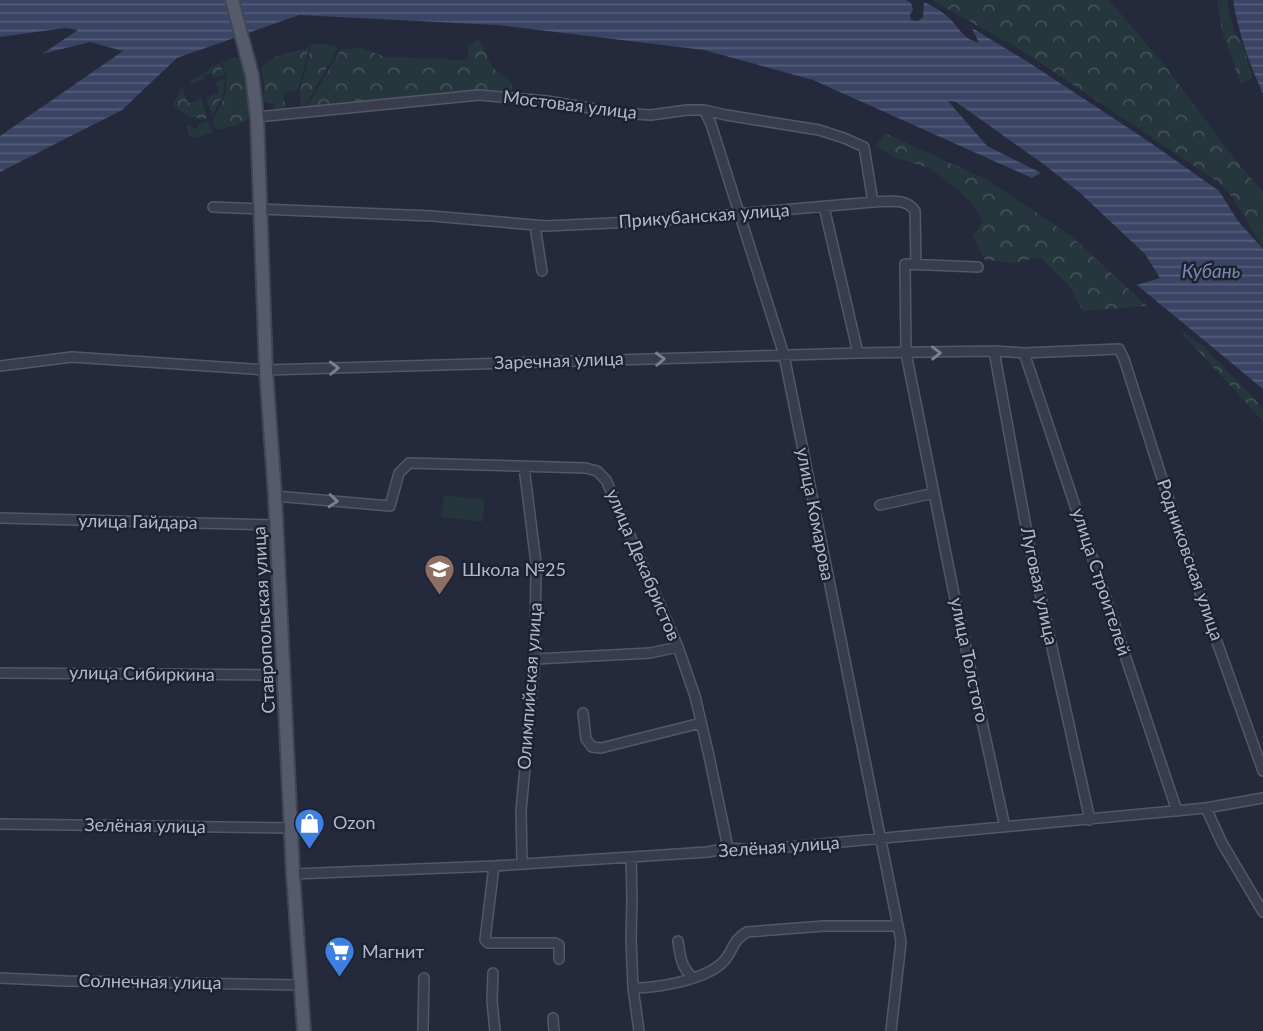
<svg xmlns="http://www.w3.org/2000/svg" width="1263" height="1031" font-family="Lato,sans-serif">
	<defs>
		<pattern id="forest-crowns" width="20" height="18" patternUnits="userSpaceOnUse" patternTransform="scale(1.75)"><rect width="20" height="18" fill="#26363d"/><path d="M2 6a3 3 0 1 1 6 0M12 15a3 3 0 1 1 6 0" fill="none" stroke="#435158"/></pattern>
		<pattern id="water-rules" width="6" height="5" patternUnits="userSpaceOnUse" patternTransform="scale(1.75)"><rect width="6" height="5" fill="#3a4464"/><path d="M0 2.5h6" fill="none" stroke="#545d79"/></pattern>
	</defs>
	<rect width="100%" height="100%" fill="#242a3c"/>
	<path fill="url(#forest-crowns)" d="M931,0H1109L1165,66L1241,167L1263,192V248L1233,198L1218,182L1021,50Z
		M1217,0H1228V9L1234,31L1244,47L1252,78L1241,84L1222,31Z
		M478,39C485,48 486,58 493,67C498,73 506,78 512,84L510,95L481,91L306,108L341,49L361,48L386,57L467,60L468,47Z
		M312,43L336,46L337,50L304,108L301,109L300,91Z
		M310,44L298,90L283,93L286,109L280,111L275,110L273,104L263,101L264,81L261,68C273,55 288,52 305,50Z
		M233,58H240C244,69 256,110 248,119C243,124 224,128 216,130L213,121L214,117C226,96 231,86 222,62Z
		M220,63L224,75L214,78L212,73L203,76L204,80L195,82V83L192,84L190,81L192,80Z
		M225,79L223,96L212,116L206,97L219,93L216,82Z
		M182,88L188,103L202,99L207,118L200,120L196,117L191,118L174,106V102Z
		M208,121L213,132L195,138L190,136L186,126L190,125L193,128H197L201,123Z
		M885,133L987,180L1071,236L1147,306L1083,311L1069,286L1040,257L1014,263L985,260L973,236L983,222L973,204L959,191L929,168L896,158L876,146Z
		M1178,329L1203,346L1263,408V421Z"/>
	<path fill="#26363d" d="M444,495L485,500L482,522L441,517Z"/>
	<path fill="url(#water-rules)" d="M0,0H906L911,3L913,9L910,15L911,20L918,21L923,17L924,2C935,7 945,13 953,22C961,32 965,39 979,43L972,28L1028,62L1148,141L1219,191L1238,221L1263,249V389L1137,285L1160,278L1145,254L1079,192L1042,163L956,102L948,101L987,146L1041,173L1032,178L813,80L704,50L497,25L299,15L177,58L122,110L0,172V136L123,51L90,42L42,54L78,30L65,28L0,37Z
		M1233,0H1263V94C1250,65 1238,32 1233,0Z"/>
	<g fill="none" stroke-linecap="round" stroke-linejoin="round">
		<defs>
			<path id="minor" d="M704,110L711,124L784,355L899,931L901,942L891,1031
				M257,117L479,95L547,101L620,113L651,115L687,110H704L726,115L819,130L844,138L864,147L873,202
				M213,207L432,216L546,226L655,221L873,202C888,202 906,197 915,211L916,264
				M824,207L858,353
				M535,226L542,271
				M978,267L905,264L906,353L953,589L1005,827
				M994,351L1029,543L1090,820
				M1024,353L1177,811
				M0,366L72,357L266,370L858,353L994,351L1024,353L1119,349L1124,359L1166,491L1212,628L1263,771
				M275,496L390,506L399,473L409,463L586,468L597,471L606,480L678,647L695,696L709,756L728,848
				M880,505L934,493
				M0,518L277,525
				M535,659L650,653L678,647
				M0,673L284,675
				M583,713L586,739L592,747L601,748L701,723
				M1206,808L1222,843L1263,912
				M0,824L291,828
				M631,857L632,900L631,938L633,988L639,1031
				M522,863L521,811L535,659L536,563L524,467
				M494,866L485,940L488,943H555L559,945V959
				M293,874L494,866L708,852L728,848L757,850L1206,808L1263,798
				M678,941C680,956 681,967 693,978
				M493,973L492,1001L495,1031
				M0,978L66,981L300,985
				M633,988C658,988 705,980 723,962C734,951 731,941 747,932L824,926H898
				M553,1018L554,1031
				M423,1031L424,978"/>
			<path id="major" d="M232,0L252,75L257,117L266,370L275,496L293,874L304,1031"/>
		</defs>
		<use href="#minor" stroke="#535767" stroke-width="12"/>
		<use href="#major" stroke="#414655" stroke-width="16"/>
		<use href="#minor" stroke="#383c4c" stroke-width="9"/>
		<use href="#major" stroke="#565b6c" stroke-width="12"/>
	</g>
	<defs><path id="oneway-chevron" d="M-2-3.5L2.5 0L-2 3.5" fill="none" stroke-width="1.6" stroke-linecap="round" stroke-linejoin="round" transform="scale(1.75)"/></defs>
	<g stroke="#7c8090">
		<use href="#oneway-chevron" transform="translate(936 353) rotate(-1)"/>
		<use href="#oneway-chevron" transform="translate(660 359) rotate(-2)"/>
		<use href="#oneway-chevron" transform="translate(334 368) rotate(-2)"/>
		<use href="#oneway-chevron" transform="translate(333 501) rotate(5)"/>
	</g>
	<defs>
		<symbol id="school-pin" viewBox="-11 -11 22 30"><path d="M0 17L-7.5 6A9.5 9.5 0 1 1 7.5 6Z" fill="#8d6e63" stroke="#1d2231"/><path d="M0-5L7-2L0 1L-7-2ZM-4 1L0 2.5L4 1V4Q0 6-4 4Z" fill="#fff"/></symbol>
		<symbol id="shop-pin" viewBox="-11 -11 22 30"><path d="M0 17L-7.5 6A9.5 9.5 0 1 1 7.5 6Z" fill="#3f7fe0" stroke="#1d2231"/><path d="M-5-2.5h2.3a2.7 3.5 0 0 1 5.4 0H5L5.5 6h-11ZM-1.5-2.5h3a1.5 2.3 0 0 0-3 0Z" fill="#fff"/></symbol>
		<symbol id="supermarket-pin" viewBox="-11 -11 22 30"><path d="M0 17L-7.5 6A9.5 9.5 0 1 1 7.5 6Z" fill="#3f7fe0" stroke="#1d2231"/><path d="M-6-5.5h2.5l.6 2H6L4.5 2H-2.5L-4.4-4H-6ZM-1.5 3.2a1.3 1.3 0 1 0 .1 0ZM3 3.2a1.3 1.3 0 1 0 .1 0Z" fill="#fff"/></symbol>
	</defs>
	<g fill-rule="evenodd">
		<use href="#school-pin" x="422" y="552" width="35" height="47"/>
		<use href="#shop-pin" x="292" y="806" width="35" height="47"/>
		<use href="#supermarket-pin" x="322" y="934" width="35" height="47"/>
	</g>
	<g text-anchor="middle" stroke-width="5" stroke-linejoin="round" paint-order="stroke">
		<g font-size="18" fill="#b3b7c7" stroke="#1d2231">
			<text transform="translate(570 105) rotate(7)" y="6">Мостовая улица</text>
			<text transform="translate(704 216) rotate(-4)" y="6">Прикубанская улица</text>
			<text transform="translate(559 361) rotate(-2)" y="6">Заречная улица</text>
			<text transform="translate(815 514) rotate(79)" y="6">улица Комарова</text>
			<text transform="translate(138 522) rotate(1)" y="6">улица Гайдара</text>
			<text transform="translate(1190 560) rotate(71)" y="6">Родниковская улица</text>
			<text transform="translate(643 565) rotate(67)" y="6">улица Декабристов</text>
			<text transform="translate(1101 582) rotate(72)" y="6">улица Строителей</text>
			<text transform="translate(1039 586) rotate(78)" y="6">Луговая улица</text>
			<text transform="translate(264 620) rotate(-93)" y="6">Ставропольская улица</text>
			<text transform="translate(969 660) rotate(78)" y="6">улица Толстого</text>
			<text transform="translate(142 674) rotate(1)" y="6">улица Сибиркина</text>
			<text transform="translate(530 686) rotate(-86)" y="6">Олимпийская улица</text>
			<text transform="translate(145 826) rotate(1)" y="6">Зелёная улица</text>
			<text transform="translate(779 847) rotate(-4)" y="6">Зелёная улица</text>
			<text transform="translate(150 982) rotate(1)" y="6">Солнечная улица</text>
		</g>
		<g font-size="18" fill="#b3b7c7" stroke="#1d2231" text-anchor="start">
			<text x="462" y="576">Школа №25</text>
			<text x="333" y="829">Ozon</text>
			<text x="362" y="958">Магнит</text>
		</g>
		<g font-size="19" font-style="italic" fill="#7c88ae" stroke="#1d2231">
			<text x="1211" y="278">Кубань</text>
		</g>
	</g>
</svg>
